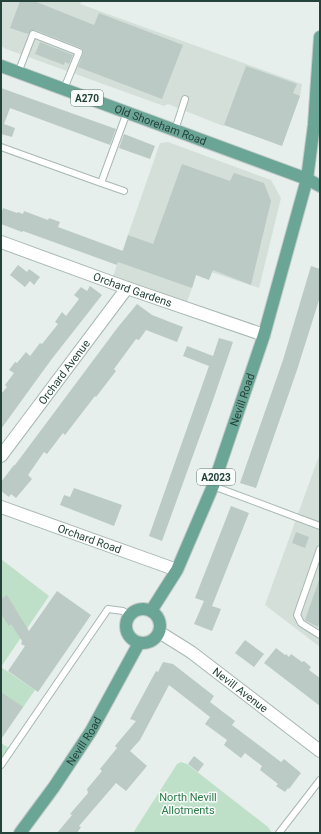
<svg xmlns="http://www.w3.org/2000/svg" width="321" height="834" font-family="Roboto,sans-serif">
	<rect width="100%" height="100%" fill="#e6efeb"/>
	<path fill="#d4dfda" d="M1,1H82L80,4L302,84L300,96L282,146L225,125L223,126L168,104L164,106L6,49L1,46Z
		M168,142L271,180L281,198L259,288L199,268L187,302L113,276L128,235L160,143Z
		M320,453V647L265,605Z"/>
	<path fill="#bfe0c8" d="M1,559L49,596L1,667L35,690L1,739Z
		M1,743L9,748L1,759Z
		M181,762L187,764L268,827L272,833H133L177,764Z"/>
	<path fill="#bbcac4" d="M20,1H34L94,25L99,13L183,45L162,99L78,67L83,53V50L81,48L35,30H31L28,34L10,28Z
		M40,42L73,55L69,64L65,62L64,65L35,54Z
		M246,66L297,84L293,93L300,96L282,146L224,125Z
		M1,88L116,129L110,145L10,108L4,124L15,128L12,137L1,134Z
		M124,134L155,146L150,159L119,148Z
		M182,164L230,181L234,173L264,183L271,201L251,285L213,270L209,280L196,275L192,288L118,262L117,265L23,231L22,232L1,224V214L3,208L17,213L18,212L23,214L24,211L48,220L49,218L60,222L58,227L123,251L128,235L153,244Z
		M18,265L27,272L29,269L40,277L34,285L30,281L25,287L10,275Z
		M311,266L320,269V297L297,370L256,488L240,483L283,360Z
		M90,286L102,295L51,360L1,429V394L7,387L5,385L14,373L9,370L15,362L17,363L26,352L30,356L40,343L42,344L58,324L55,322L62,312L66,316L79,299L74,295L81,287L87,291Z
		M137,304L152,315L183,327L177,342L146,330L139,340L136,339L114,369L116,371L96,397L95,396L65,435L63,433L47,454L44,452L28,475L32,479L16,498L11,494L9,497L1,491V482L14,465H15L118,327Z
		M219,338L233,342L212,403L162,541L149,536L209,366L183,356L187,346L213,356Z
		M74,488L122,505L114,526L60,505L64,495L70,497Z
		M231,506L249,513L212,606L221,609L212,631L194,624L204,601L195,598Z
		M296,532L309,537L305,548L292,543Z
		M319,580L320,581V620L318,627L305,620Z
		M57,591L91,615L38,692L8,671L25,646L21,644L22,641L11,624L9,626L1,614V599L7,595L29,631Z
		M245,640L264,654L254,667L235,653Z
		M276,648L285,655L286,654L289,657L291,654L302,662L304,661L311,667L309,670L320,678V706L264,663Z
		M163,662L173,664L214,696L210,702L235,721L232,725L281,762L284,759L301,773L289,789L288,788L285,792L276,786L278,784L260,770L262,766L245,753L241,758L224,745L227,740L205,724L210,717L169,685L140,740L130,751L147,766L126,791L116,783L79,826L81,827L77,833H57L72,815L70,814L88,793L87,789L102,771L100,769L117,748L115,746L136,721L130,719L156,671L158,672Z
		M1,692L23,707L1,739Z
		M194,756L204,764L198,772L188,764Z"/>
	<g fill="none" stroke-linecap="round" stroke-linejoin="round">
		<defs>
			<path id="service" d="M18,73L33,34L79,52L64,89
				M175,130L185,99
				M1,147L101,183L127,112
				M101,183L124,191
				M213,486L320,526
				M320,549L297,615L301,623L320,635
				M1,765L108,609L123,611L129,615
				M279,833L320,780"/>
			<g id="minor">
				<path id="s1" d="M1,242L127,288L264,335"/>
				<path id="s2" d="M1,456L127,288"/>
				<path id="s3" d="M1,507L177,570"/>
				<path id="s4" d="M159,632L191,652L320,751"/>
			</g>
			<g id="primary">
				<path id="s5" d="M1,66L307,179L320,186"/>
				<circle cx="143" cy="626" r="17"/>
				<path id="s6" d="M151,611L177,570L213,486L264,335L307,179L314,125L320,37"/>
				<path id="s7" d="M20,833L54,787L91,731L139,643"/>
			</g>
		</defs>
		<use href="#service" stroke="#a8b8b2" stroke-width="8"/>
		<use href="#minor" stroke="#a8b8b2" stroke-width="14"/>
		<use href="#primary" stroke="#c2cac8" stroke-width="14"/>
		<use href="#service" stroke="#fff" stroke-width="6"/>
		<use href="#minor" stroke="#fff" stroke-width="12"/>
		<use href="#primary" stroke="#6aa596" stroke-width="12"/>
	</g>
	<g text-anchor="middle" stroke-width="3" stroke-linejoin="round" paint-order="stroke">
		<g fill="#f7fbf9" stroke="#637a73" stroke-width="1">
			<rect x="71" y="90" width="32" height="16" rx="3"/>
			<rect x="197" y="469" width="38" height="16" rx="3"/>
		</g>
		<g font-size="10" font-weight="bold" fill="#24423a">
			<text x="87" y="102">A270</text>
			<text x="216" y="481">A2023</text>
		</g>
		<g font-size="11" fill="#24423a" stroke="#f7fbf9">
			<text dy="4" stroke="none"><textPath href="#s5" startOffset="170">Old Shoreham Road</textPath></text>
			<text dy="4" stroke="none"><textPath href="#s1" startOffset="140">Orchard Gardens</textPath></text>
			<text dy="4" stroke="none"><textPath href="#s2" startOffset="105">Orchard Avenue</textPath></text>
			<text dy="4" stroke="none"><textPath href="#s6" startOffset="231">Nevill Road</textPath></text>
			<text dy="4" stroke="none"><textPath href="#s3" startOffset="94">Orchard Road</textPath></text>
			<text dy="4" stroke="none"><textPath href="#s4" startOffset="100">Nevill Avenue</textPath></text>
			<text dy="4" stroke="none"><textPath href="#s7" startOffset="112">Nevill Road</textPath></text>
		</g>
		<g font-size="11" fill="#2d7a4b" stroke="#f7fbf9">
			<text x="188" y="801">North Nevill<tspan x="188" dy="13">Allotments</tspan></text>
		</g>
	</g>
	<rect width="321" height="834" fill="none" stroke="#24423a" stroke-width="4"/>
</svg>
